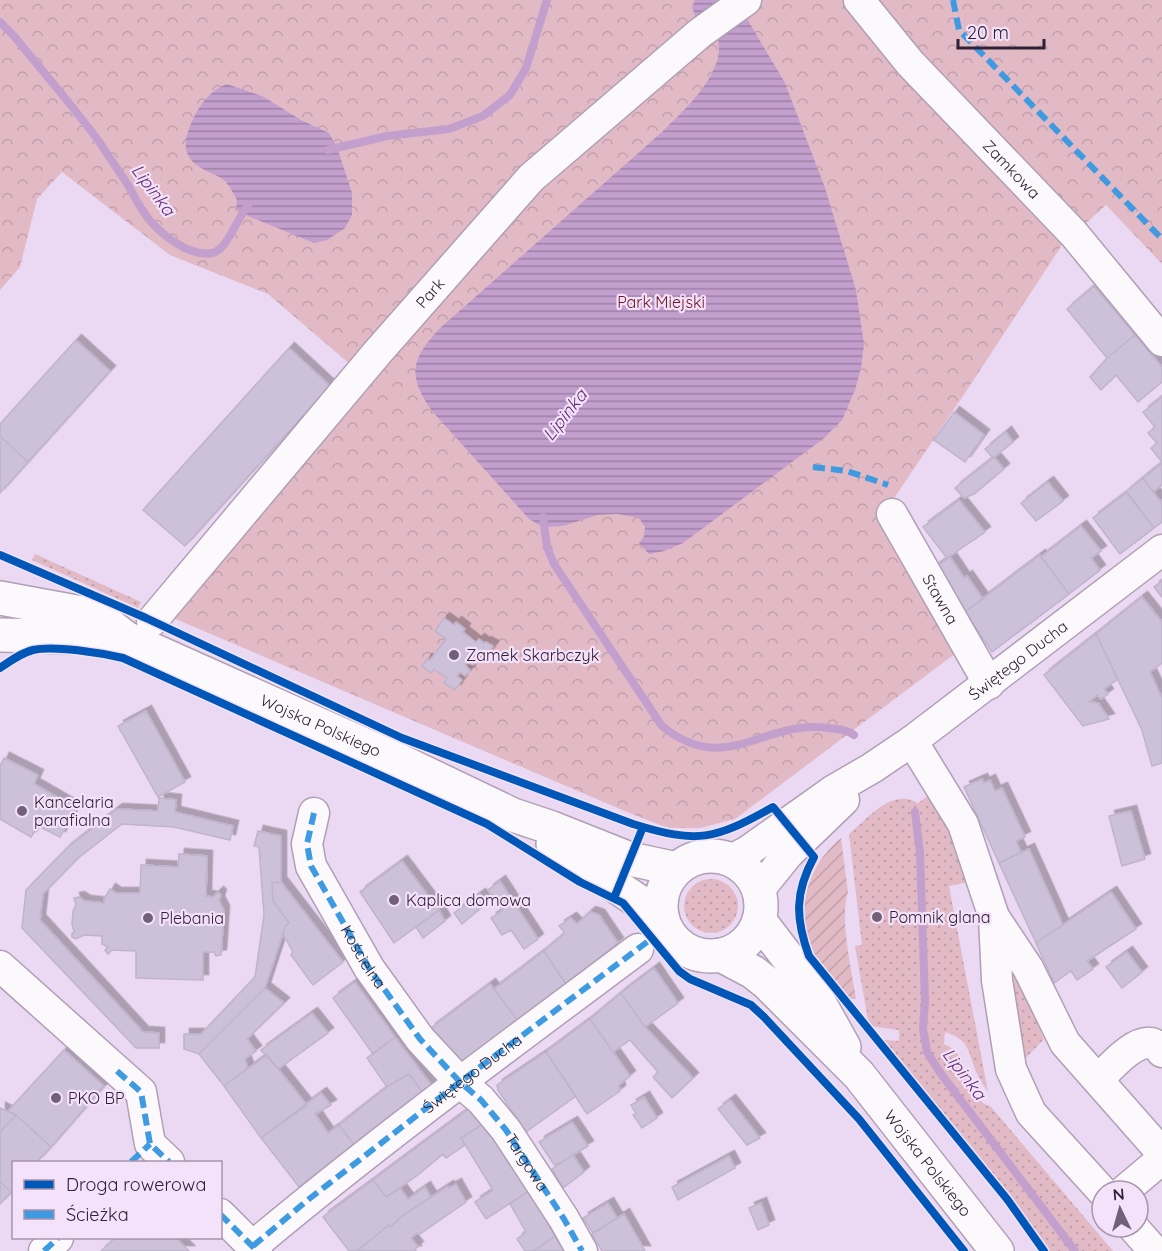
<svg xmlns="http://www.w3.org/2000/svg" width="1162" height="1251" font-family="Quicksand,sans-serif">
	<defs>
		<pattern id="grass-dots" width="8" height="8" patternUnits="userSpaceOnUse" patternTransform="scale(1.5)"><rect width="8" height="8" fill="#e1bac6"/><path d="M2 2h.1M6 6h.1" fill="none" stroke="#c2a0ab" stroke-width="1.8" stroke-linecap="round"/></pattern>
		<pattern id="park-crowns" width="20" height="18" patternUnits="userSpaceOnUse" patternTransform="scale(1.5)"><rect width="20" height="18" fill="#e1bac6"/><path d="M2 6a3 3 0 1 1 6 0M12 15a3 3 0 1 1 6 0" fill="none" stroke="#c2a0ab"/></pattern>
		<pattern id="garden-furrows" width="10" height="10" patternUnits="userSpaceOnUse" patternTransform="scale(1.5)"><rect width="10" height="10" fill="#e1bac6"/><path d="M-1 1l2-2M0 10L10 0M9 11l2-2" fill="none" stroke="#c2a0ab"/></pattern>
		<pattern id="water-rules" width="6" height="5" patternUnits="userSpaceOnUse" patternTransform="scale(1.5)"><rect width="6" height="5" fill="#c29fcd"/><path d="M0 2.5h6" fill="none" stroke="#9e81a7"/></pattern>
		<filter id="shadow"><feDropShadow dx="5.5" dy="-5.5" stdDeviation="0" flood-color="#0004"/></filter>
	</defs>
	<rect width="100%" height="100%" fill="#ebd8f2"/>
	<path fill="url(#grass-dots)" d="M35,554L141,602L138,608L32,560Z
		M928,796C951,821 960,850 969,882L949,886L988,1092C985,1087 980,1081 978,1075C967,1054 972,1040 945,1032L944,1044C967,1054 966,1081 979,1100C982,1103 987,1105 991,1107L1113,1251H1050L982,1164L880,1040L899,1041V1030L869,1026L855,946L862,945L849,834C867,819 892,787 918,803Z
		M684 906a27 27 0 1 1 54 0a27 27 0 1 1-54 0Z
		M1012,974L1017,976L1044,1039L1024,1060L1009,976Z"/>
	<path fill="url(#park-crowns)" d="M0,0H1162V264L1106,205L1062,245L969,387L880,519L956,653L735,819L700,828H668L627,812L171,617L351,365L268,294L170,255L62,172L37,199L20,267L0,290Z"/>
	<path fill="url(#garden-furrows)" d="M841,838L848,892C839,917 852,972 856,999H851C840,987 819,966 813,952C793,912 808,865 841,838Z"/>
	<path fill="url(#water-rules)" d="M695,0H728L746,17L785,83L825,188L856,290L864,344L861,368L855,390L842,420L823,439L683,543L664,551L649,554L639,543L644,536L645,527L639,518L617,514L597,515L563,526L543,527L529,519L432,411C407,375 411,360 439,329L662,132C682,112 708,89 717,61C720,52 719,42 717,33L695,16L692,6Z
		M227,84L262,96L301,120L329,133L337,147L352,193V215L345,228L327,240L314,243L248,216L236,209L237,200C233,193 230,186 224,180C218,175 209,173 203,169C179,156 184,138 194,117C202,102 211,90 227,84Z"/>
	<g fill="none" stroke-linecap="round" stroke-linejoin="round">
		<path stroke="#c29fcd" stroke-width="8" d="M0,22L14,36C43,72 73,106 100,143C109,157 119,171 128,185C136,199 141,211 152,223C165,237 191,257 212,253C227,251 238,216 249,204
			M328,150L387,136L449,129L483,116L510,95L526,68L547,0
			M543,517L547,547L554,564L662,726C726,778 763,719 828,728C837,729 847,729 854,735
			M915,812L920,853L925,1001L923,1029L927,1052L941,1074L1075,1251"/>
	</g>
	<path fill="#cdc1d9" stroke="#c0b3cc" stroke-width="1.5" filter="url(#shadow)" d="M1094,286L1135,335L1107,358L1067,309Z
		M1135,335L1162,367V382L1138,402L1116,375L1101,390L1090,377L1107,358Z
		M76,340L110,371L28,462L0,436V424Z
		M289,348L330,386L185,546L143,510Z
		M1162,397V462L1151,448L1157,443L1148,433L1155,427L1143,412Z
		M954,412L984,435L965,462L934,440Z
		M1006,432L1013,442L993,458L985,449Z
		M0,436L28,462L0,493Z
		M994,457L1004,469L974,494L964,498L955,488Z
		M1162,463V485L1153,492L1143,478Z
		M1143,478L1160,501L1162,500V522L1154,528L1126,492Z
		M1048,482L1063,501L1036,521L1021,503Z
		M1127,492L1154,528L1120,554L1093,518Z
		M959,500L985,532L947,558L923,527Z
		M1081,526L1101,551L1091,558L1100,570L1069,594L1041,557Z
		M1040,555L1069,594L992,652L965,612Z
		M950,557L964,578L967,576L983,599L965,612L934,568Z
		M1162,581V597L1154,587Z
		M1142,597L1162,622V663L1150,672L1162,698V763L1152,766L1142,730L1096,634Z
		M444,618L454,625L456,622L465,629L463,632L476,642L479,639L484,643L486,642L493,646L488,654L484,652L481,655L476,652L472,656L478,659L473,665L468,662L465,665L470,670L465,676L460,672L457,676L462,680L455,690L444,683L447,678L434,669L431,673L422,666L427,659L430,660L446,639L435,631Z
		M1096,634L1118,679L1104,689L1108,694L1101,699L1097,695L1089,702L1098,703L1109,719L1083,726L1044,675Z
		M146,711L185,782L158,797L118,726Z
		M4,758L38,775L34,784L76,808L60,837L38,826L31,837L0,819V766Z
		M982,779L984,783L990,780L995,791L1002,788L1025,837L1016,841L1021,852L999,863L964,787Z
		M159,798L176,800L175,812L233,826L230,840L174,827L122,824L77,859L43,894L40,920L143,1032L159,1033V1048H136L22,928L26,890L67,848L117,809L158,811Z
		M1131,811L1145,859L1122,866L1109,816Z
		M258,831L281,836V882L272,883L273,901L289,923L285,927L265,988L199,1054L184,1049V1034H201L255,977L264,915L259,847L254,846Z
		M1029,849L1063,925L1036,943L999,863Z
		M179,854L207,856L206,896L213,897L218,892L221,895L219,901L224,911L221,955L216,956L214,952H203V980L136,978V951L112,950L108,954L105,950L108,947L102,944V936L84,935L76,939L72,937V933L74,932L72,924L73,912L76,904L74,898L79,897L85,901L104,903V899L110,889L116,893H140L141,865L178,867Z
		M402,861L439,910L394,943L360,892Z
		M500,881L538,939L524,949L511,930L502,935L491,918L503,910L488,890Z
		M281,882L343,962L313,985L291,955L293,952L283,934L285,927L289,923L273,901L272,883Z
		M1111,892L1136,929L1087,961L1093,969L1077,980L1071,971L1054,983L1036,943Z
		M480,894L487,903L462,924L454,913Z
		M439,910L445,921L423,938L416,927Z
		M590,912L599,915L618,943L566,984L544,951L565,933L559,926L571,918L577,924Z
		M544,951L566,984L519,1022L494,989Z
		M1127,952L1142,972L1122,988L1106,967Z
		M654,968L678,1003L645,1027L621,993Z
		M355,982L395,1037L373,1054L333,998Z
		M490,984L520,1023L458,1067L430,1029Z
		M265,988L284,1003L247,1039L256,1051L245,1059L248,1068L224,1086L199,1054Z
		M621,993L645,1027L693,1078L672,1098L653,1077L658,1072L630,1040L613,1052L590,1019Z
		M312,1013L328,1033L278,1069L261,1050Z
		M590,1019L630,1076L619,1085L620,1091L587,1114L546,1052Z
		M395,1037L433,1087L424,1094L409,1074L387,1087L367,1058Z
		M64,1050L104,1086L51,1147L16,1115L8,1111Z
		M546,1052L576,1096L526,1132L498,1090L497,1085Z
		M267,1055L307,1105L261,1138L224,1086Z
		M409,1074L424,1094L354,1145L339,1125L387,1087Z
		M321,1093L331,1105L315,1114L328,1133L339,1125L354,1145L299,1187L261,1138Z
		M644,1097L657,1118L642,1128L633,1115L636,1114L631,1105Z
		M730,1100L760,1138L747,1145L718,1109Z
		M474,1105L486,1122L461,1138L465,1145L446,1158L443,1154L418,1175L386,1197L373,1180Z
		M0,1108L16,1115L0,1132Z
		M16,1115L51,1147L37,1162H14V1189L11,1192L0,1182V1132Z
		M486,1122L529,1191L486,1219L475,1202L493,1190L461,1138Z
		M572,1122L588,1146L555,1166L539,1142Z
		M573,1155L584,1172L563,1188L552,1169Z
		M729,1156L735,1168L678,1200L672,1187Z
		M373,1180L386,1197L400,1188L408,1199L425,1187L431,1197L402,1216L390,1227L389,1225L357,1251H349L323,1217Z
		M0,1182L11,1192L0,1204Z
		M456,1184L466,1202L420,1234L417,1233L411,1238L418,1247L415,1249L416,1251H357L389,1225L390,1227L402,1216L448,1186L449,1188Z
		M529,1191L555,1236L533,1251H525L517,1239L526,1232L510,1204Z
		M608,1203L617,1218L593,1233L583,1218Z
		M761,1203L769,1225L758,1230L749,1208Z
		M624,1214L645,1251H602L592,1234Z
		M555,1236L564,1251H533Z
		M115,1238H176L189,1251H101Z"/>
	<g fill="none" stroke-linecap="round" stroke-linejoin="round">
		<defs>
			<g id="minor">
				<path id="s1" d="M859,0L910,63L1074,234L1162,341"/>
				<path id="s2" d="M892,514L989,684"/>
				<path id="s3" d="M152,621L377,353L531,178L700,33L746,0"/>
				<path d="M912,741L963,824L994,917L1028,968L1065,1043L1162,1153"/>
				<path d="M314,813L307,844L311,866L369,968L420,1039L460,1082L481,1100L506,1130L564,1219L582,1251"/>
				<path id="s4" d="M731,860L748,851L834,790L872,768L912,741L1162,550"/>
				<path d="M759,890L788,854L844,800"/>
				<path d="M994,917L997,980L1011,1069L1031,1113L1102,1191"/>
				<path d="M0,966L141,1092L150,1144L169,1162"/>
				<path d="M1098,1080C1109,1069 1138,1034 1156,1045C1159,1046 1160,1050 1162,1052"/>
				<path d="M1124,1191L1162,1159"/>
				<path d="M220,1214L257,1251"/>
				<path d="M1133,1227L1154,1251"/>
				<path d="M253,1246C377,1142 508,1046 638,949"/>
				<path d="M44,1251L58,1238"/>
			</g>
			<g id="major">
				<path id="s5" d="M0,598L87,614L108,624L126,638L396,759L513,815L552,828L630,859L677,869"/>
				<path d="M0,635L124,638"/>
				<path d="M553,844L662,917"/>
				<circle cx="711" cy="906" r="50"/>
				<path d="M759,920L811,988L844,1047"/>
				<path id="s6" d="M721,955L753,972L767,983L859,1075L997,1251"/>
			</g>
		</defs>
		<use href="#minor" stroke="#b09fb5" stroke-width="33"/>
		<use href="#major" stroke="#b09fb5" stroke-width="36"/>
		<use href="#minor" stroke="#fcf9fd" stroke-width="30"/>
		<use href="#major" stroke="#fcf9fd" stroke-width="33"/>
		<g stroke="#3e9be2" stroke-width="6" stroke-dasharray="12 6" stroke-linecap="butt">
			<path d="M953,0L959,30L1162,239"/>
			<path d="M813,467L847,471L888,485"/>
			<path id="s7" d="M314,813L307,844L311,866L369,968L420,1039L460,1082L481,1100L506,1130L564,1219L582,1251"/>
			<path d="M117,1071L141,1092L150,1144L169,1162"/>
			<path d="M131,1162L150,1144"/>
			<path d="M220,1214L256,1250"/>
			<path id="s8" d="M253,1246L309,1199L460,1082L651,939"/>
			<path d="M44,1251L58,1238"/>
		</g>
		<defs>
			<path id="cycleway" d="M0,555L146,618L402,738L633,824C698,844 714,840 773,807L814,857C795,892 795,918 809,956L1007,1199L1044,1251
				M0,668C10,661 21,653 33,650C54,645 101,653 123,658L487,824L580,882L623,903L679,971L690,979L751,1005L764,1017L859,1119L964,1251
				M614,898L643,827"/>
		</defs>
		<use href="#cycleway" stroke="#f4e2fa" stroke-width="11"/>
		<use href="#cycleway" stroke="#0057b8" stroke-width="8"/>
	</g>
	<g fill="#726078" stroke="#f4e2fa" stroke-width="2">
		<circle cx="454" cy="655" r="6"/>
		<circle cx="22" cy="811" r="6"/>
		<circle cx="394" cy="900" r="6"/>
		<circle cx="877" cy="917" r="6"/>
		<circle cx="148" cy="918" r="6"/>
		<circle cx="56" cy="1098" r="6"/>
	</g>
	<g text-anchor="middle" stroke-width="4.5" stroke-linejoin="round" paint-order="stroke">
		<g font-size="16" fill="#312036" stroke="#f4e2fa">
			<text dy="6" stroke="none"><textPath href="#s1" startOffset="228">Zamkowa</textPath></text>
			<text dy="6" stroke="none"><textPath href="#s3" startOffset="430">Park</textPath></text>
			<text dy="6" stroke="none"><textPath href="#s2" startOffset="98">Stawna</textPath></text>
			<text dy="6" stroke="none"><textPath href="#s4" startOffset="350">Świętego Ducha</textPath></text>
			<text dy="6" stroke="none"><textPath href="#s5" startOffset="348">Wojska Polskiego</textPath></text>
			<text dy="6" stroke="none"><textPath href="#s7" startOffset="159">Kościelna</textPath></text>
			<text dy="6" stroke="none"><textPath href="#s8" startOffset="279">Świętego Ducha</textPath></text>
			<text dy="6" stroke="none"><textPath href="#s7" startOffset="423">Targowa</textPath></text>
			<text dy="6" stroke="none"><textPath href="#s6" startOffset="296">Wojska Polskiego</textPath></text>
		</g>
		<g font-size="16" fill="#6e1623" stroke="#f4e2fa">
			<text x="661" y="308">Park Miejski</text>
		</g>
		<g font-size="16" fill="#312036" stroke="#f4e2fa" text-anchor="start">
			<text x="466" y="661">Zamek Skarbczyk</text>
			<text x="34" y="808">Kancelaria<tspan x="34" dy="18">parafialna</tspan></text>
			<text x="406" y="906">Kaplica domowa</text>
			<text x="889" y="923">Pomnik glana</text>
			<text x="160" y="924">Plebania</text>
			<text x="68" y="1104">PKO BP</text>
		</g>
		<g font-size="18" font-style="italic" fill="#643073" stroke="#f4e2fa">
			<text transform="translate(153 190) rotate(53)" y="6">Lipinka</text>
			<text transform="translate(565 415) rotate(-52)" y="6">Lipinka</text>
			<text transform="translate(964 1074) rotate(53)" y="6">Lipinka</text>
		</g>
	</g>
	<rect x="12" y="1161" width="210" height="78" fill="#f4e2fa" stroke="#a694ac" stroke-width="1.5"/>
	<rect x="24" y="1180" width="30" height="9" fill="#0057b8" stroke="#a694ac" stroke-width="1.5"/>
	<text x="66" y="1191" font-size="18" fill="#312036">Droga rowerowa</text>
	<rect x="24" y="1210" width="30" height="9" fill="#3e9be2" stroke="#a694ac" stroke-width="1.5"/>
	<text x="66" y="1221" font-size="18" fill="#312036">Ścieżka</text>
	<g transform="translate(1120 1209) rotate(355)"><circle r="28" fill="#f4e2fa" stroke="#a694ac" stroke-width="1.5"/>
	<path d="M0-4.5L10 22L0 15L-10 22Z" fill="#726078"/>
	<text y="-9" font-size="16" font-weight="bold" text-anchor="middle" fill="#312036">N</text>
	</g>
	<path d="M958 39v9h86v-9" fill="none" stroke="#312036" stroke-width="3"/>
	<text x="967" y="39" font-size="18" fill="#312036" stroke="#f4e2fa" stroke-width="4.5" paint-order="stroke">20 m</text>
</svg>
